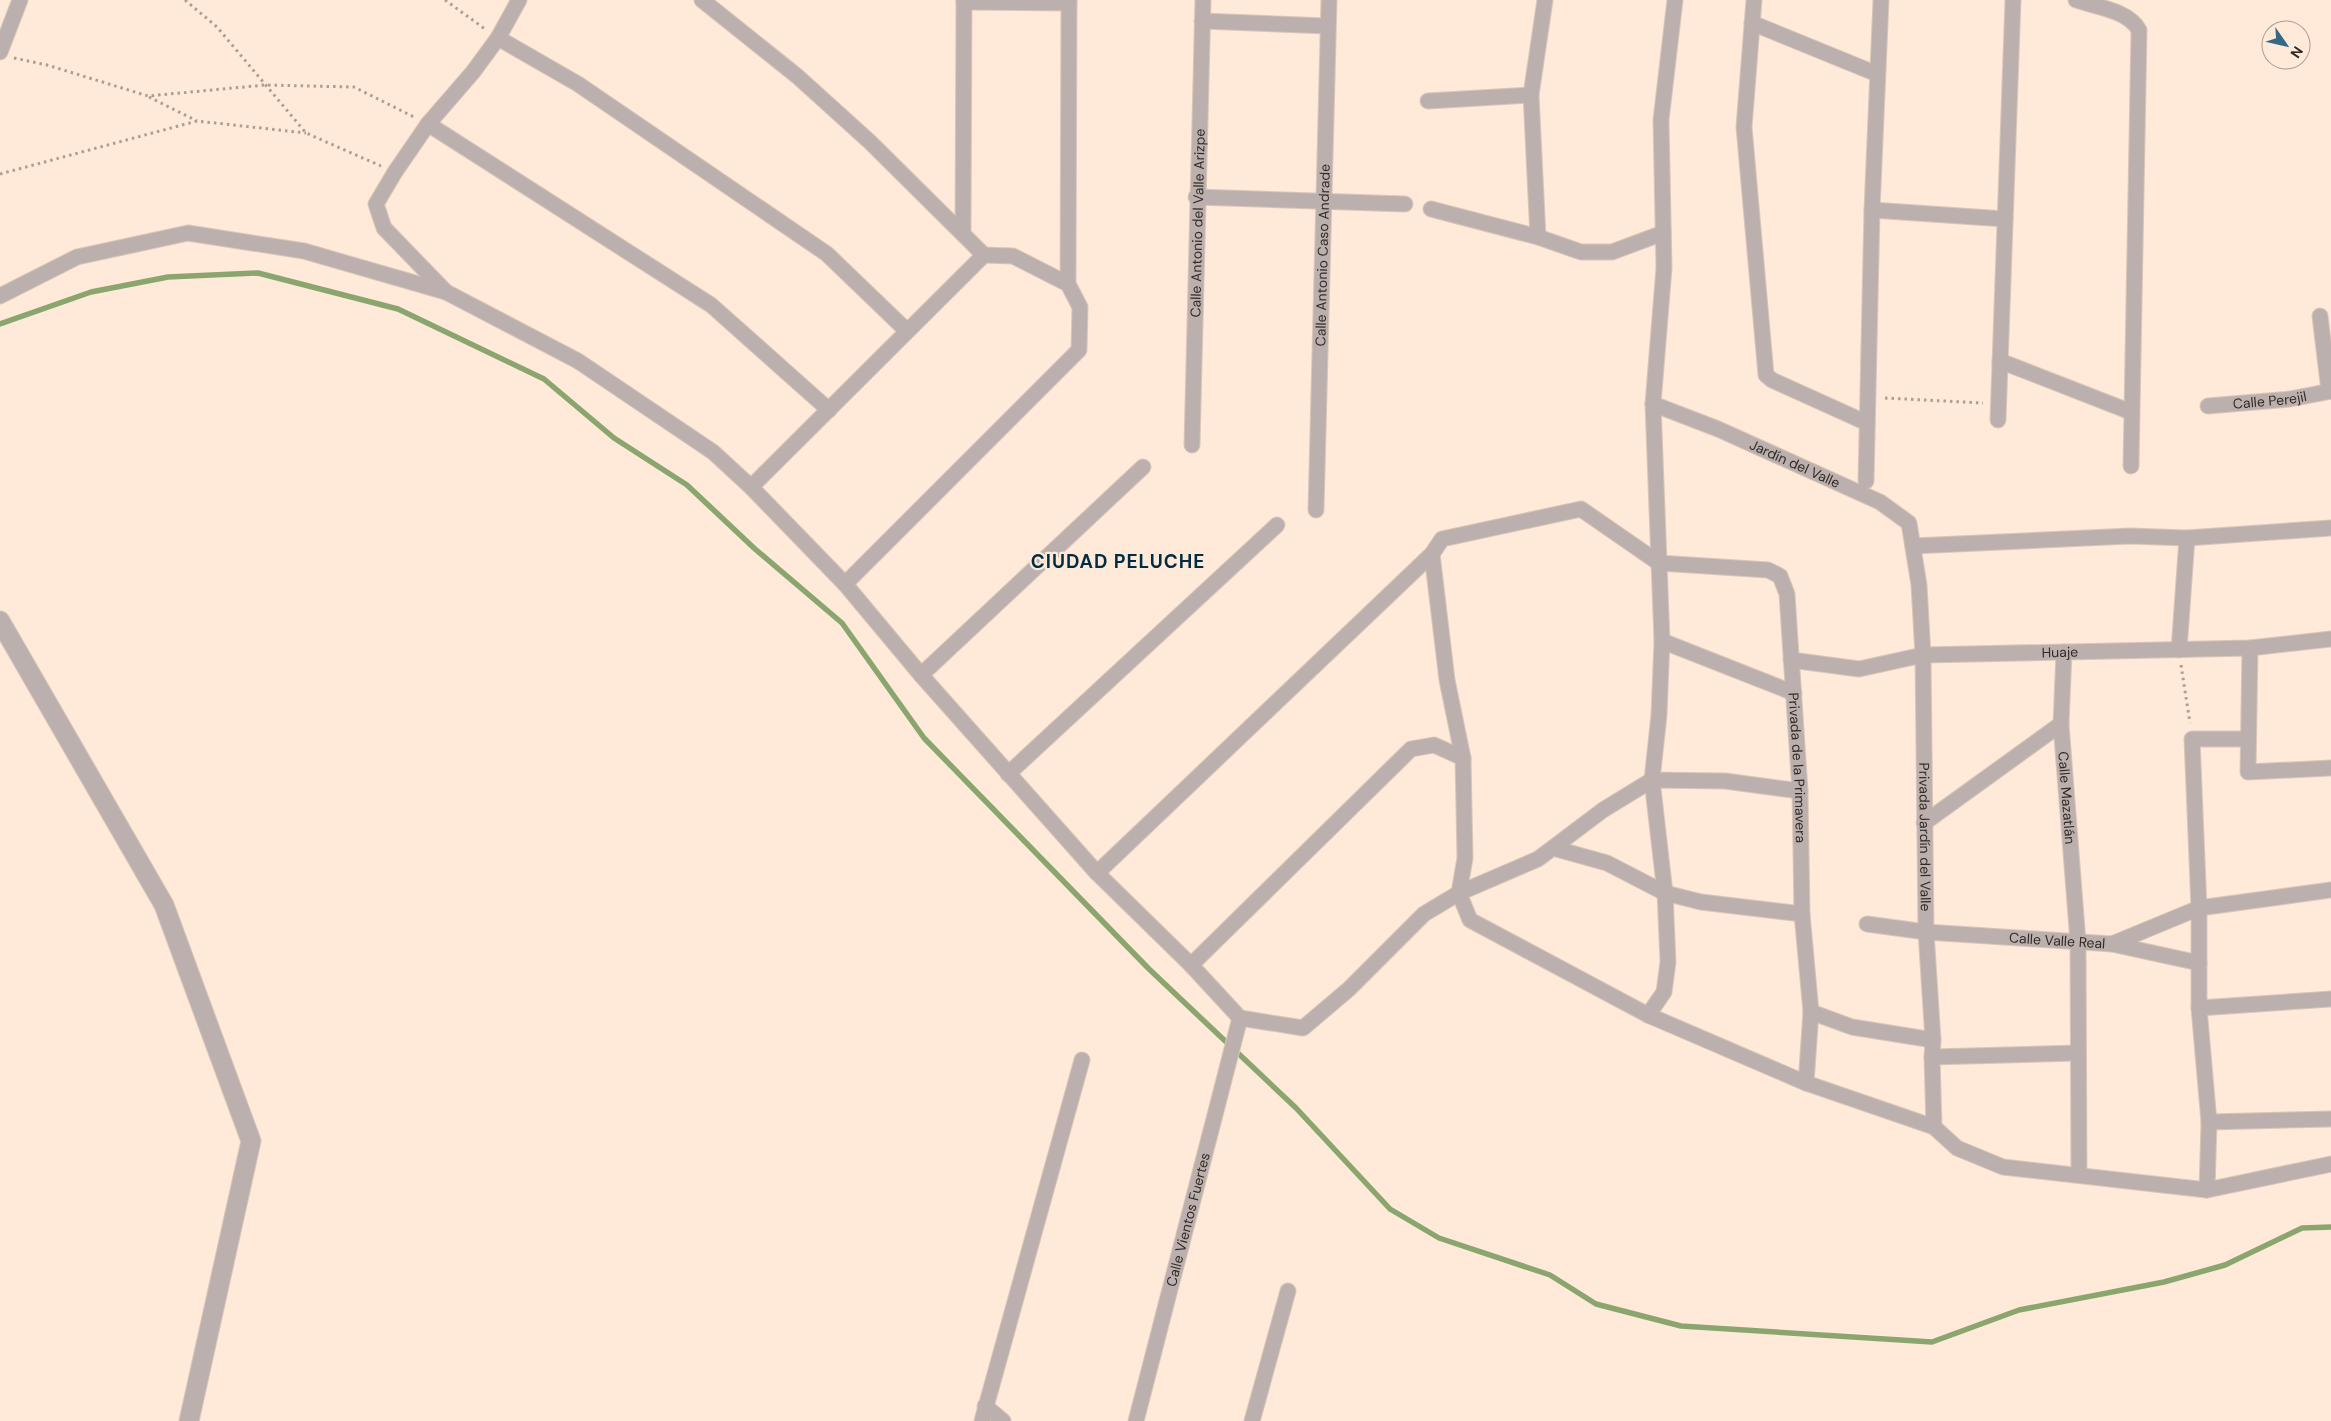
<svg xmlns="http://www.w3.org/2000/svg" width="2331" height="1421" font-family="'DM Sans',sans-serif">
	<rect width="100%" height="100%" fill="#ffeada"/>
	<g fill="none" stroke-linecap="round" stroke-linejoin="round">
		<path stroke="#8aa66e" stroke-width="5.5" d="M0,324L91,292L168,277L258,273L398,309L544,379L614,438L687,485L755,549L842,623L924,738L1149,969L1296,1108L1390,1209L1439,1238L1550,1275L1596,1304L1681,1326L1932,1342L2019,1310L2164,1282L2225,1265L2302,1228L2331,1227"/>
		<defs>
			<g id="minor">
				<path d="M702,0L797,76L870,142L984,255L1013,256L1068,284L1080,307L1079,350L845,584"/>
				<path d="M1754,0L1744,127L1766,375L1772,380L1867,423"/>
				<path d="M2076,0C2096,7 2128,10 2139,30L2131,466"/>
				<path d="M964,2L1069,3"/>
				<path d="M1202,21L1327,26"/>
				<path d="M1752,23L1877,74"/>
				<path d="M498,38L578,84L827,254L906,330"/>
				<path d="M0,52L20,0"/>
				<path d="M1428,101L1531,95"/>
				<path d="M428,124L711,305L829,410"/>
				<path d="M1196,197L1405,204"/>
				<path d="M1431,209L1538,237L1581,252H1612L1663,233"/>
				<path d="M1872,210L2005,219"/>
				<path d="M963,233L964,0"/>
				<path d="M1538,237L1531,95L1545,0"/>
				<path d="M1068,284L1069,0"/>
				<path d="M446,292L384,228L376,204L395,172L428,124L473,72L498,38L519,0"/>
				<path d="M0,296L77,257L188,233L304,251L446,292L578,361L713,452L751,487L845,584L921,675L1097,873L1191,965L1240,1018L1303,1028L1349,989L1424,914L1459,893L1538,859L1603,810L1652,780L1725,781L1800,791"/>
				<path d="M2320,316L2329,391"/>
				<path d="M2000,361L2131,412"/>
				<path id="s1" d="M1653,404L1718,429L1880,502L1909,523L1919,585L1923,655L1926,932L1933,1040L1932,1057L1934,1127"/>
				<path id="s2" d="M2208,406L2290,399L2331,391"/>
				<path d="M1998,420L2013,0"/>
				<path id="s3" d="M1192,445L1203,0"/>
				<path d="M1866,481L1872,210L1881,0"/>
				<path d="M751,487L984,255"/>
				<path id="s4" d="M1316,510L1329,0"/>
				<path d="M1913,546L2130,536L2187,538L2331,528"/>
				<path d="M1432,554L1447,680L1463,758L1465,858L1459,893L1470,920L1648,1015L1806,1083L1934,1127L1957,1148L2003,1167L2207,1190L2331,1164"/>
				<path id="s5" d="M1659,563L1768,570L1780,576L1787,594L1800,791L1802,914L1811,1012L1806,1083"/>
				<path d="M1662,641L1794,693"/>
				<path d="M2250,648L2248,772L2331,768"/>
				<path d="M2179,650L2187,538"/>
				<path id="s6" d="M2064,652L2061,724L2078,942L2079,1175"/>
				<path id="s7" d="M1791,660L1859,669L1923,655L2250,648L2331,639"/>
				<path d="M921,675L1143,467"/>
				<path d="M1008,774L1277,525"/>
				<path d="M1924,823L2061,724"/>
				<path d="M1553,848L1607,863L1665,893L1701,902L1802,914"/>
				<path d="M1097,873L1432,554L1442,539L1581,509L1659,563"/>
				<path id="s8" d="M1867,924L1926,932L2112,944L2199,908L2331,890"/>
				<path d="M2112,944L2199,963"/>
				<path d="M1191,965L1411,749L1434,745L1463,758"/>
				<path d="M2199,1008L2331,999"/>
				<path d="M1811,1012L1852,1027L1933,1040"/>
				<path d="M1648,1015L1664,992L1668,962L1665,893L1652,780L1659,715L1662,641L1653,404L1664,268L1661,120L1675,0"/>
				<path d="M1932,1057L2077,1053"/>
				<path d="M2209,1122L2331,1119"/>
				<path d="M2207,1190L2209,1122L2199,1008V908L2192,739H2247"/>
				<path d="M985,1406L1003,1421"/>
				<path d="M982,1421L1082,1060"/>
				<path id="s9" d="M1136,1421L1240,1018"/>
				<path d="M1252,1421L1288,1291"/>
			</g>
			<path id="tertiary" d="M0,621L164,905L251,1141L189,1421"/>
		</defs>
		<use href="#minor" stroke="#dac7b9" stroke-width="17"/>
		<use href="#tertiary" stroke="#dac7b9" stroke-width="21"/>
		<path stroke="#ad9e92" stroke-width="3" stroke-dasharray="2.5 4" stroke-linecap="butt" d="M185,0L217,27L306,133L381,166
			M445,0L485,29
			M14,58L47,65L148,96L265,85L354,87L414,117
			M149,97L197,121
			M0,174L197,121L306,133
			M1885,398L1983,403
			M2181,665L2190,723"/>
		<use href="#minor" stroke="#bcb0af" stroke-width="15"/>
		<use href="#tertiary" stroke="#bcb0af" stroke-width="19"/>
	</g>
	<g text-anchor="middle" stroke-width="4.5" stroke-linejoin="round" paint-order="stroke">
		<g font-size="14" fill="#322a24" stroke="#ffeada">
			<text dy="5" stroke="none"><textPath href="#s3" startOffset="222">Calle Antonio del Valle Arizpe</textPath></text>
			<text dy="5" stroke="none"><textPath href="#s4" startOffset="255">Calle Antonio Caso Andrade</textPath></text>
			<text dy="5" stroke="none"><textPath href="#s2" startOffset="62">Calle Perejil</textPath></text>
			<text dy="5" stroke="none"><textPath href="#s1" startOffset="154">Jardín del Valle</textPath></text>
			<text dy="5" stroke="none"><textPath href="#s7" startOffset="271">Huaje</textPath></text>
			<text dy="5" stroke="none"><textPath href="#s5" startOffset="316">Privada de la Primavera</textPath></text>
			<text dy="5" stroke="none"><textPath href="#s6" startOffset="146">Calle Mazatlán</textPath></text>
			<text dy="5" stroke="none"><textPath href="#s1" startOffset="598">Privada Jardín del Valle</textPath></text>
			<text dy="5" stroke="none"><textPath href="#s8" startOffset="191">Calle Valle Real</textPath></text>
			<text dy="5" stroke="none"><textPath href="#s9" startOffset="208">Calle Vientos Fuertes</textPath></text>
		</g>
		<g font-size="19" font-weight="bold" letter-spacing="1" fill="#002d42" stroke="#ffeada">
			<text x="1118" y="568">CIUDAD PELUCHE</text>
		</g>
	</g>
	<g transform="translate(2286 45) rotate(124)"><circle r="24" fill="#ffeada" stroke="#ad9d91"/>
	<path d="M0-4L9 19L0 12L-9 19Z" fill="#346885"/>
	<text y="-8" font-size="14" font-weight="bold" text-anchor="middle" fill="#322a24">N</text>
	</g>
</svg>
